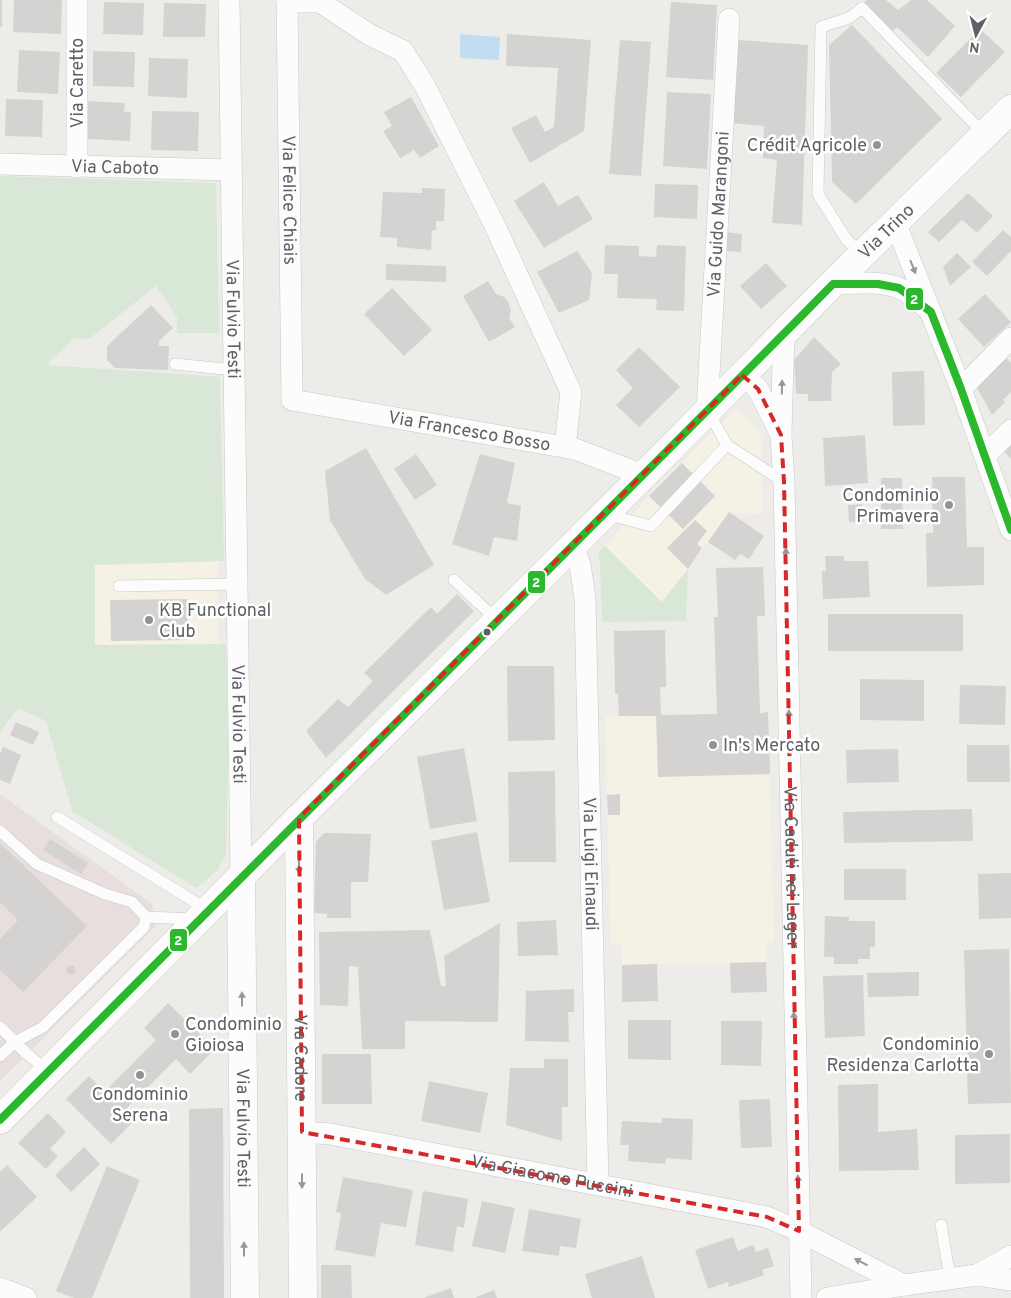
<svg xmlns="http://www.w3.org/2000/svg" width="1011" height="1298" font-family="Overpass,sans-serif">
	<rect width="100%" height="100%" fill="#edece9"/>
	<path fill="#f5f1e4" d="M737,408L761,435L763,514L729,512L708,542L662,602L605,546L649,496Z
		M218,561V644L95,645V565Z
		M768,712L774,941L766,942V962L622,965L621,945H611L605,717Z"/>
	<path fill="#e8dedd" d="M0,794L152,904L155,927L0,1081Z"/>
	<path fill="#d8e7d6" d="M0,176L216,183L219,333H177V317L156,286L89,339L74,338L46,365L220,377L224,561L95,565V645L226,644L228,751L226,853L218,870L196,888L72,811L46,721L18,708L0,732Z
		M605,546L662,602L688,569L686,621L602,622L600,563L598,552Z"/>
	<path fill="#c2ddf2" d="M460,34L500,37L499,60L460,58Z"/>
	<path fill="#d4d3d1" d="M0,0H2V27H0Z
		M14,0H62L61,34L13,32Z
		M867,0H886L898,10L911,0H927L955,26L928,57L897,27L893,31L864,2Z
		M104,2L144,3L143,35L103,34Z
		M671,2L717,5L713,80L666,77Z
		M164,3L206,4L205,37H163Z
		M852,25L942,119L856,204L832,182L829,45Z
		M980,29L1005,52L961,97L936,73Z
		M507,34L591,40L584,131L530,163L511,128L536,115L545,132L554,127L558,68L506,66Z
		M620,40L651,42L641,176L609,174Z
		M738,40L808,45L802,225L772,223L777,160L763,158L764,126L732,123Z
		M19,50L60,52L58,94L17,92Z
		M93,51L135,52L134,87L93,86Z
		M149,58L188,59L187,98L148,96Z
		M667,92L711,94L707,169L663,166Z
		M411,97L439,146L420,158L414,150L400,158L383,131L392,126L384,112Z
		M6,99L43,100L42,137L5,136Z
		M87,101L125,103L124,112H131L130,141L87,139Z
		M152,111L199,112L198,151L151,150Z
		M544,182L558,206L578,195L593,219L544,248L514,201Z
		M655,184L698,185L697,219L654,217Z
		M422,188L445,189L444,221H436V230H432L431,250L397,247V238L380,237L383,192L422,193Z
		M968,193L993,216L977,233L962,220L939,242L928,232Z
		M1003,230L1011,237V251L987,276L972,262Z
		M726,232L742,234L741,252L724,251Z
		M605,245L639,246V256L656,257L657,245L686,246L684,311L656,310L657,299L617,298L618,274H604Z
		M577,251L592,273L589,300L559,313L537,272Z
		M957,253L971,267L950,286L943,267Z
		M766,263L787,286L761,309L740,286Z
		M386,264L446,266V282L386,280Z
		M488,281L496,294L504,297L508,302L511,310L509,318L515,327L489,342L463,296Z
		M392,288L432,330L404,356L364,314Z
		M985,294L1011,322L984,347L958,319Z
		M151,305L173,328L159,341V346H169L168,370L115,368L107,360V346Z
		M814,337L841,364L832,372L831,401H808V394H796L794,360Z
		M639,347L680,387L639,427L616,405L633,388L616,370Z
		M1003,354L1011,363V392L1003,400L1005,402L992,415L974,382Z
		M924,371L925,425L893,426L892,372Z
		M865,435L868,483L825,486L823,438Z
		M1011,439V459L1001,448Z
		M366,448L434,565L386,595L365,579L330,520L325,471Z
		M416,454L437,485L415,500L394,469Z
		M480,454L515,463L507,503L521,506L517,541L494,537L489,556L452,544Z
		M682,463L715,496L683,529L649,496Z
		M932,477H965L967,547H984V585L927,587L926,533H933Z
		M881,478H902L903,529H881Z
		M862,504L863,522H849L848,505Z
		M729,512L764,536L749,559L740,554L735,560L708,542Z
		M695,520L707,531L697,544L702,548L688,569L667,548Z
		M825,556H844V561H868L870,597L823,599L822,571H826Z
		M763,567L765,616H757L760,713L768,712L770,774L658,777L656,716H619L618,694H615L614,631L665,630L666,687H660L661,715L717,714L714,617H718L716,568Z
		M457,594L474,611L326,758L306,731L338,699L348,707L373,681L364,673L431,607L437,614Z
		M187,599L188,640L111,641L110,600Z
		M828,614H963V651H828Z
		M507,666H554L555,740L508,741Z
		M860,679L924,680V721L860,720Z
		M960,685L1006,686L1005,725L959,724Z
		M16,722L39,732L33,745L10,735Z
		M967,745H1009L1010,782H967Z
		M3,747L21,755L10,784L0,780V754Z
		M464,748L477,821L430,829L417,757Z
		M898,749L899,782L847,783L846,750Z
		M555,771L556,862H509L508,772Z
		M620,794V815H608L607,795Z
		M972,809L973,841L844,843L843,812Z
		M477,832L490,902L444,910L431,841Z
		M324,833L371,834L368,882H351V918H327V914L314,913L316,842Z
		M50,839L88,863L81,874L43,850Z
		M0,843L87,926L23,992L0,970V939L18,920L0,902Z
		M844,869H906V900H844Z
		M1011,873V918L979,919L978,874Z
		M825,916L849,917V921H875V947H870V959H858V964H834V957H824Z
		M556,920L558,955L518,956L517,922Z
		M500,923L498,1022L405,1021V1049H362L358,967L349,966L348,1006L320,1005L319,932L430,930L441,986H446L444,956Z
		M1009,949L1011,1103L968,1104L964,950Z
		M766,962L767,992L731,993L730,963Z
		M657,964L658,1001L622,1002V965Z
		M66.5 970a4.5 4.5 0 1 1 9 0a4.5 4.5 0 1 1-9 0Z
		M919,972V996L868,997L867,973Z
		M863,975L865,1036L825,1038L823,976Z
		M574,989V1012H568L569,1042L525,1041L526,991Z
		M168,1003L215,1049L190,1074L176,1059L124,1111L134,1121L111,1144L66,1099L89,1076L104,1092L156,1040L144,1028Z
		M628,1020H671V1060L628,1059Z
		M721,1021H762L761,1066L721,1065Z
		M322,1054H371L372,1104H322Z
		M544,1059H568V1107H562V1141L506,1125L510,1068H544Z
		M429,1081L488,1093L480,1133L421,1121Z
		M878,1084V1132L917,1129L919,1170L839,1171L838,1085Z
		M770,1099L772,1147L741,1148L739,1100Z
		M223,1108L224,1298H190L189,1109Z
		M48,1113L66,1132L50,1149L58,1156L46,1169L18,1143Z
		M662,1118L693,1119L692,1160L666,1158L665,1164L628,1161L629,1145H620L622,1121L662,1123Z
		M1010,1134V1183L955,1184V1135Z
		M84,1147L100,1164L71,1192L55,1175Z
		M7,1165L37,1197L0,1232V1172Z
		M107,1166L140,1180L92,1298H74L56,1291Z
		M343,1177L413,1190L406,1227L381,1223L375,1257L335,1250L341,1213L336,1212Z
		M423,1191L468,1199L464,1228L457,1226L453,1252L415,1245Z
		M482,1201L515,1208L505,1253L472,1246Z
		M529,1209L581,1219L576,1248L560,1246L559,1256L522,1251Z
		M733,1237L738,1251L753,1245L756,1252L768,1248L774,1266L762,1270L764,1275L729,1287L728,1282L708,1289L695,1250Z
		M642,1256L655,1298H592L585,1274Z
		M321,1265H351L352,1298H321Z
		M451,1288L454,1298H423Z
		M494,1290L497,1298H474Z"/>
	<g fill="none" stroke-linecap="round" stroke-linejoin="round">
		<defs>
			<path id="lane" d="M862,255L846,239L818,194L821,27L849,18L862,8L984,134
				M175,364L234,370
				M727,445L784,482
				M606,514L651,526L727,445L708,411
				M454,580L497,620
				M119,586L237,584
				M57,817L208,910
				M0,831L37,864L105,894L132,902L146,917L144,927L43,1027L15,1042L0,1056
				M146,917L194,919
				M0,1027L27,1054L48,1071
				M941,1225L950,1278"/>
			<g id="street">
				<path id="s1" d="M229,0L241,876"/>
				<path id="s2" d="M287,0L292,400L575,449L643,475"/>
				<path d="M287,2H320L370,35L403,51L425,86L495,226L571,392L565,447"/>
				<path id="s3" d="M0,164L230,170"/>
				<path d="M77,167V0"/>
				<path d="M895,222L961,389L1011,530"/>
				<path d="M833,284C854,284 880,280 899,288C911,293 921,303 931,312"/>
				<path id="s4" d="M742,375L758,389L781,435L784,482L801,1298"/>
				<path d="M961,389L1011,338"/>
				<path id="s5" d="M707,410L729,19"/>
				<path d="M781,433L784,333"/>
				<path d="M984,453L993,448L1011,430"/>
				<path id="s6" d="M572,545L580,564L585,598L598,1184"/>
				<path id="s7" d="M302,1132L330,1134L767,1217L799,1231L904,1285"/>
				<path d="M977,1275L1011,1256"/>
				<path d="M0,1288L26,1298"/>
				<path d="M827,1298L904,1285L977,1275L1011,1280"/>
			</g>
			<g id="secondary">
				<path id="s8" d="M299,818L303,1298"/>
				<path id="s9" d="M241,876L245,1298"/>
				<path id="s10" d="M0,1120L299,818L677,442L829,287L1011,109"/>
			</g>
		</defs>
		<use href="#lane" stroke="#c8c8c8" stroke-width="12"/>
		<use href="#street" stroke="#c8c8c8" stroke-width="22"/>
		<use href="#secondary" stroke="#cacaca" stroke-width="29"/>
		<use href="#lane" stroke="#fcfcfc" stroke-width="11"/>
		<use href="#street" stroke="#fcfcfc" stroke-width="21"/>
		<use href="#secondary" stroke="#fcfcfc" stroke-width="28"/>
		<defs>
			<path id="bus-1" d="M0,1120C277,840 557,564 833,284H878L899,288L931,312L961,389L1011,530"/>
		</defs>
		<use href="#bus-1" stroke="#fff" stroke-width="11"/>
		<use href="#bus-1" stroke="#2ab82d" stroke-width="8"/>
	</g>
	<defs><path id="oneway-solid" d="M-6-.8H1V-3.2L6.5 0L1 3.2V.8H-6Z" transform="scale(1.25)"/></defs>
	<g fill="#95979a">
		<use href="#oneway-solid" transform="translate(913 267) rotate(68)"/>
		<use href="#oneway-solid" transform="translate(782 387) rotate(-89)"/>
		<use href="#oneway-solid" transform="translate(786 555) rotate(-91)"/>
		<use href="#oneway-solid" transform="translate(789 717) rotate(-91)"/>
		<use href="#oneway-solid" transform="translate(299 867) rotate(89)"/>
		<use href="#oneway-solid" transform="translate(242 999) rotate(-90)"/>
		<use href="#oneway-solid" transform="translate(794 1019) rotate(-91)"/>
		<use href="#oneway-solid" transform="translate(302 1181) rotate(90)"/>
		<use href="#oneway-solid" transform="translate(798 1182) rotate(-91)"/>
		<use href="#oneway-solid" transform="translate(244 1249) rotate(-90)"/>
		<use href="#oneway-solid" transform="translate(861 1262) rotate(-153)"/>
	</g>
	<path fill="none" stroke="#d62828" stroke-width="4" stroke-dasharray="10 6" stroke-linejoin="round" d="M742,375L758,389L781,435L784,482L799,1231L767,1217L302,1132L299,818Z"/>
	<g fill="#909293" stroke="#fff" stroke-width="2">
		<circle cx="877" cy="145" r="5"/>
		<circle cx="949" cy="505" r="5"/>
		<circle cx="149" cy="620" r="5"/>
		<circle cx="713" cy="745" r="5"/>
		<circle cx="175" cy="1034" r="5"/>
		<circle cx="989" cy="1054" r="5"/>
		<circle cx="140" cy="1075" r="5"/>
	</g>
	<circle fill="#5e6165" stroke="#fff" stroke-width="2" cx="487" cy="632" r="4.5"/>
	<g text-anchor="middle" stroke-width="5" stroke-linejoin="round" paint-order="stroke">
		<g font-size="18" fill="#5e6165" stroke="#fff">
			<text transform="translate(77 83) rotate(-90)" y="6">Via Caretto</text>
			<text dy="6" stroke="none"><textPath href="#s3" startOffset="115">Via Caboto</textPath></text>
			<text dy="6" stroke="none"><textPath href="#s2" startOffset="200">Via Felice Chiais</textPath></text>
			<text dy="6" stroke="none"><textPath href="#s5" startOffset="196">Via Guido Marangoni</textPath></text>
			<text dy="6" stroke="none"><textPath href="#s10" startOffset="1255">Via Trino</textPath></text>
			<text dy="6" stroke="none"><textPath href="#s1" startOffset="319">Via Fulvio Testi</textPath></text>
			<text dy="6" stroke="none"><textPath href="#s2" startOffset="580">Via Francesco Bosso</textPath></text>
			<text dy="6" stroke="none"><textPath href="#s1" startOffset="724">Via Fulvio Testi</textPath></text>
			<text dy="6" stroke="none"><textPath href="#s6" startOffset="321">Via Luigi Einaudi</textPath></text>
			<text dy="6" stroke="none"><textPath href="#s4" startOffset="505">Via Caduti nei Lager</textPath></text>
			<text dy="6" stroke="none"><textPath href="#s8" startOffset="240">Via Cadore</textPath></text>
			<text dy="6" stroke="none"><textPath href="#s9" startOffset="252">Via Fulvio Testi</textPath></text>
			<text dy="6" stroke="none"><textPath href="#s7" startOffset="254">Via Giacomo Puccini</textPath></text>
		</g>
		<g font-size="18" fill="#5e6165" stroke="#fff" text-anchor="end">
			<text x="867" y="151">Crédit Agricole</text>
			<text x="939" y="501">Condominio<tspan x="939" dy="21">Primavera</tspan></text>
			<text x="159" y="616" text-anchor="start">KB Functional<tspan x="159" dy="21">Club</tspan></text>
			<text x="723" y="751" text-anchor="start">In's Mercato</text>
			<text x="185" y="1030" text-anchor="start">Condominio<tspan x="185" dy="21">Gioiosa</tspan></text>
			<text x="979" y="1050">Condominio<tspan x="979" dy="21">Residenza Carlotta</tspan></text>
			<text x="140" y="1100" text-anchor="middle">Condominio<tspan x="140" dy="21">Serena</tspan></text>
		</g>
	</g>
	<g stroke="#fff" stroke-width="2">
		<rect x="905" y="287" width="19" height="24" rx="5" fill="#2ab82d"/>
		<rect x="527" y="570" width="19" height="24" rx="5" fill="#2ab82d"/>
		<rect x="169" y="928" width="19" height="24" rx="5" fill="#2ab82d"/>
	</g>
	<g font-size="14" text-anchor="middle" font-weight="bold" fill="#fff">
		<text x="914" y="304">2</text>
		<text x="536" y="587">2</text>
		<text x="178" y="945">2</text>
	</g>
	<g transform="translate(976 35) rotate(187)" stroke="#ffffff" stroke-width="4" paint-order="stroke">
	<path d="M0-4L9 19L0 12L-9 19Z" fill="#5e6165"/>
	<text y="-8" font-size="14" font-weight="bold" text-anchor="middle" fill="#5e6165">N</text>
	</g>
</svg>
